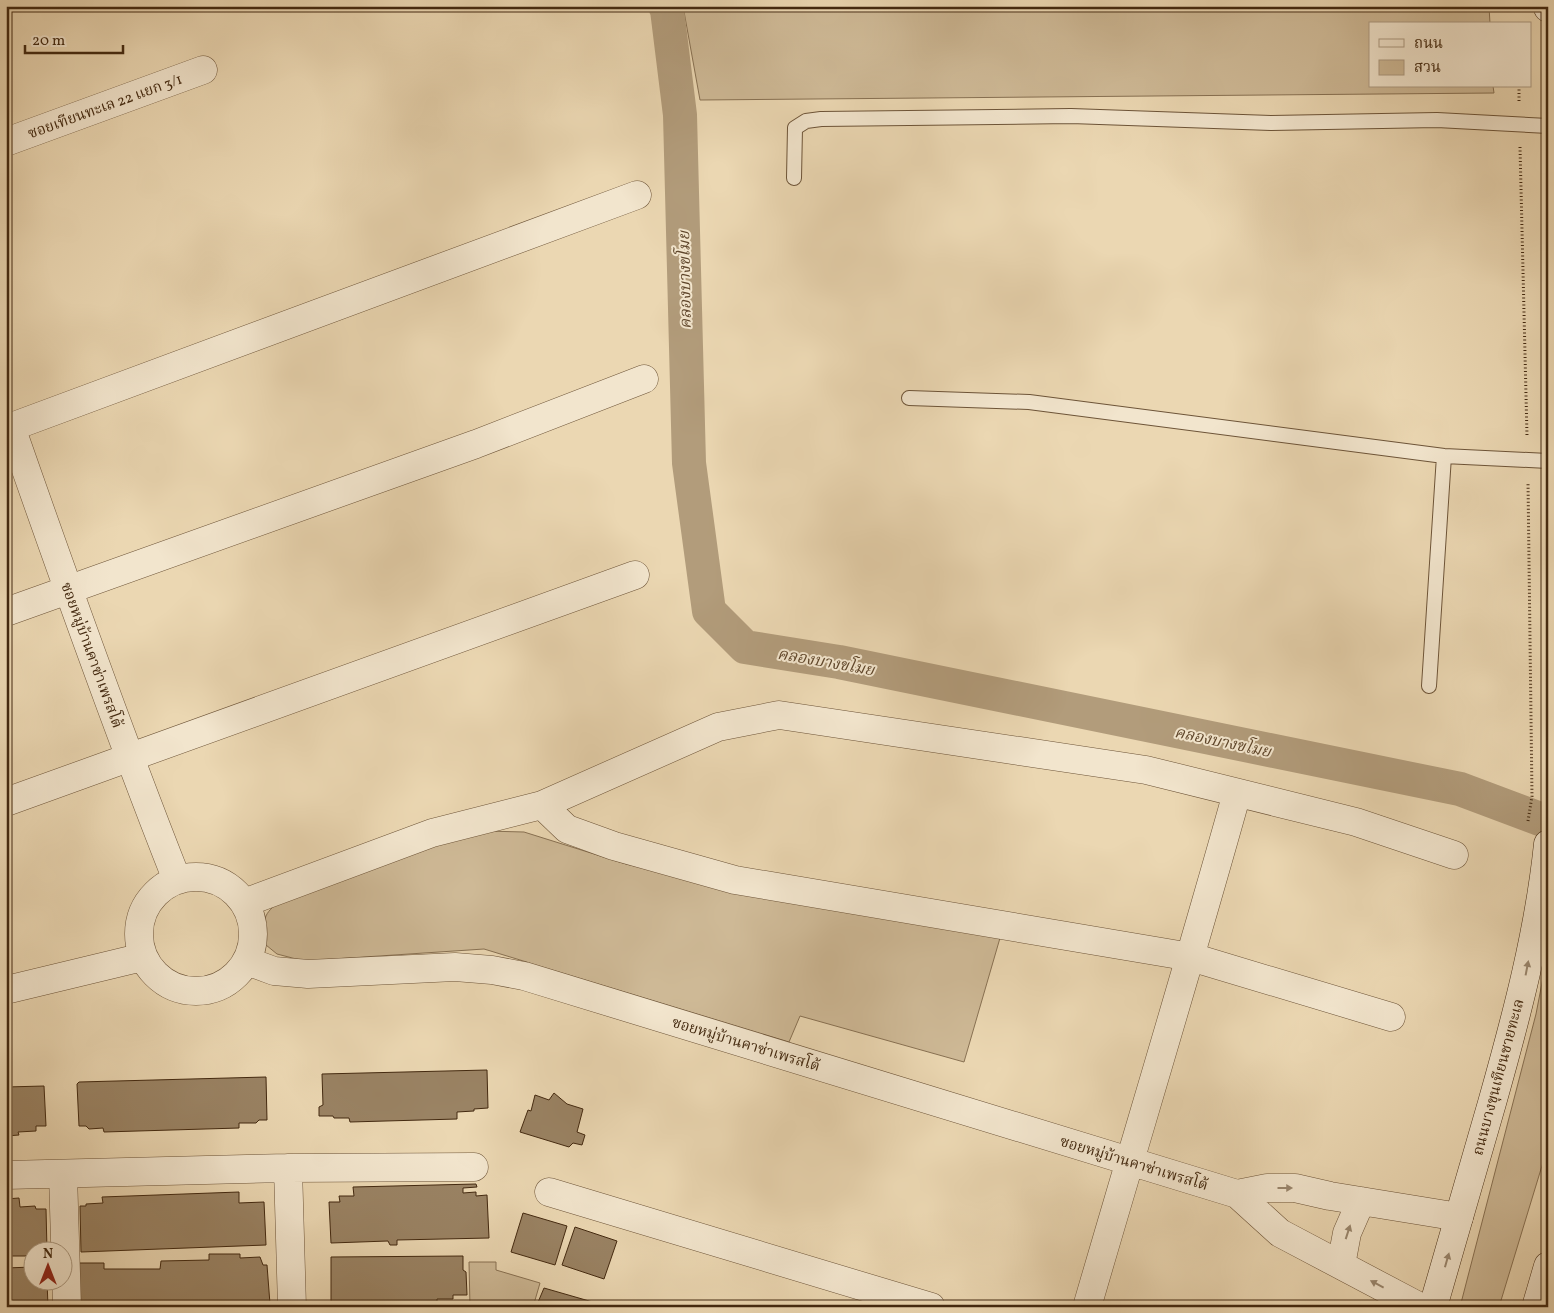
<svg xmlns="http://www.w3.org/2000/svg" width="1554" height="1313" font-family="Vollkorn,'Noto Serif Thai',serif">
	<rect width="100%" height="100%" fill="#ebd7b2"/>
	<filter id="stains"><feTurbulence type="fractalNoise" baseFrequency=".004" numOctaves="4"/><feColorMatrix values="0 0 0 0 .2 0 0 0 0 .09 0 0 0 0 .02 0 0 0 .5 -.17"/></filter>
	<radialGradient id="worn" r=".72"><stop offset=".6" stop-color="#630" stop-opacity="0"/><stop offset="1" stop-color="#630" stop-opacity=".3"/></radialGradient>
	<path fill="#ceb996" stroke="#887153" d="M683,6H1489L1490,24H1370V86H1493L1494,93L700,100Z
		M485,831L524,832L626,864L793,903L1000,938L964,1062L800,1016L789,1042L484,949L304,961L277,954L266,945C263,919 261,915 283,899L426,846Z
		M1548,952V1146L1499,1307H1460L1536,1014Z
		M469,1262H496V1270L540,1283L533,1307H470Z"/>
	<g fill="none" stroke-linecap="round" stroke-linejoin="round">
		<path stroke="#b29c7b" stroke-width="34" d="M665,6L667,10L680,115L689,463L709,611L745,647L839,662L1460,789L1548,822"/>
	</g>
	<path fill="#9a8364" stroke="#432910" d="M487,1070L488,1108L474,1109V1111L457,1112V1119L350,1122L349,1118H334L333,1116H319V1107L323,1105L322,1074Z
		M266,1077L267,1120H259L256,1123H239V1128L104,1132L103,1128L89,1129L86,1126H79L77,1084L79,1082Z
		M44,1086L46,1126H36V1131L18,1132L19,1135L6,1136V1087Z
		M554,1093L567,1104L583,1109L577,1132L585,1135L582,1145L573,1143L569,1147L520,1132L528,1110L531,1111L535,1095L549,1100Z
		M476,1184L477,1187L463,1188V1193L476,1192V1196L487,1195L489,1238L397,1240V1245H390L388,1241L331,1243L329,1202H340L339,1196H354L353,1187Z
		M239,1192V1203L264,1202L266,1245L81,1252L80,1206H86V1204L103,1203L102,1197Z
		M19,1198L20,1207L35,1206L36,1209H46L47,1250H32V1256H6V1199Z
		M523,1213L567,1226L555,1265L511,1252Z
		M575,1227L617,1241L604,1279L562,1265Z
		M209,1254H240V1258L260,1257L263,1265H267L270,1304H259L258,1307H79V1263H104V1269H160L161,1261L209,1260Z
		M463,1256V1270L466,1272L467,1295H453V1299H437V1306L358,1307V1303L331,1302V1257Z
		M32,1267V1280H47L48,1307H6V1268Z
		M544,1288L610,1307H536Z"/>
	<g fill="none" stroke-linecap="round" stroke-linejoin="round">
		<defs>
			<path id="lane" d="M794,178L795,128L806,121L821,119L1071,116L1271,123L1437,120L1548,126
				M909,398L1029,402L1444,456L1548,461
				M1429,686L1444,456"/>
			<path id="street" d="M6,142L203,70
				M11,427C64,579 118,731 177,880
				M6,429L637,195
				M6,612L476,444L644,379
				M6,802L635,575
				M542,805L567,829L614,846L735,880L1191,957L1391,1017
				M139 934a57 57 0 1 1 114 0a57 57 0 1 1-114 0Z
				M244,903L432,833L542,805L718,727L779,715L1146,770L1356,822L1454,855
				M247,961L274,971L308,974L455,967L492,970L524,976L1237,1194L1280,1233L1420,1307
				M6,990L143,957
				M288,1168L292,1307
				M63,1174L67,1307
				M6,1175L288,1168L474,1167
				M549,1192L931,1307
				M1237,1194L1267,1188H1295L1330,1196L1459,1217
				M1341,1265L1347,1233L1361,1201
				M1087,1307C1137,1135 1189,965 1237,793"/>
			<path id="secondary" d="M1548,6V8
				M1433,1307C1453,1239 1472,1171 1492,1103C1516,1018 1539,932 1548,844
				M1536,1307L1548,1266"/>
		</defs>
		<use href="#lane" stroke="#6d5438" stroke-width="16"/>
		<use href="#street" stroke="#6d5438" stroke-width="29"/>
		<use href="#secondary" stroke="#432910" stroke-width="29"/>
		<path stroke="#432910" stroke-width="3" stroke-dasharray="1 2.5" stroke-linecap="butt" d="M1519,86V101
			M1520,147L1527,436
			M1528,821L1532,796L1528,482"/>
		<use href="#lane" stroke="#f2e5cd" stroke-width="14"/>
		<use href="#street" stroke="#f2e5cd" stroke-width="28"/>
		<use href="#secondary" stroke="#f2e5cd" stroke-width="28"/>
	</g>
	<defs><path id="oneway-solid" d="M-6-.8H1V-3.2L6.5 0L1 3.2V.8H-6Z" transform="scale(1.25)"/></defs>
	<g fill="#9a876e">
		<use href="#oneway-solid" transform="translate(1527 968) rotate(-79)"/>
		<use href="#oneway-solid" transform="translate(1285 1188)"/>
		<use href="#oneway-solid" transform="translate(1348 1232) rotate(-72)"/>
		<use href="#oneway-solid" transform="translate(1447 1260) rotate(-74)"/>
		<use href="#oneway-solid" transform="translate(1377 1284) rotate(-152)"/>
	</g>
	<g text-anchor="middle" stroke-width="4" stroke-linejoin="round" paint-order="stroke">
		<g font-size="15" fill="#432910" stroke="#f2e5cd">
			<text transform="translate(105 106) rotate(-20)" y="5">ซอยเทียนทะเล 22 แยก 3/1</text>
			<text transform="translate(92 655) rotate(70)" y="5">ซอยหมู่บ้านคาซ่าเพรสโต้</text>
			<text transform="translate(746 1044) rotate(17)" y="5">ซอยหมู่บ้านคาซ่าเพรสโต้</text>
			<text transform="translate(1498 1077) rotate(-75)" y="5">ถนนบางขุนเทียนชายทะเล</text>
			<text transform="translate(1134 1163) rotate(17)" y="5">ซอยหมู่บ้านคาซ่าเพรสโต้</text>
		</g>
		<g font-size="16" font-style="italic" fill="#5f462b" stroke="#f2e5cd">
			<text transform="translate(684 280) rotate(-91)" y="6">คลองบางขโมย</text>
			<text transform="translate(826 661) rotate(10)" y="6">คลองบางขโมย</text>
			<text transform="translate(1223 741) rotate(12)" y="6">คลองบางขโมย</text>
		</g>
	</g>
	<rect width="1554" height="1313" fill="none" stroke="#ebd7b2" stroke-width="25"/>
	<rect x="8" y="8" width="1539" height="1298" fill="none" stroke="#432910" stroke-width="2.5"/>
	<rect x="12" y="12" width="1529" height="1288" fill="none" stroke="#432910"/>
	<rect x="1369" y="22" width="162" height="65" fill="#f2e5cd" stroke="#ac9a81"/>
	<rect x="1379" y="39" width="25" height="8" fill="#f2e5cd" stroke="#ac9a81"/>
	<text x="1414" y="48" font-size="15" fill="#432910">ถนน</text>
	<rect x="1379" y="60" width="25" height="15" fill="#ceb996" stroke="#ac9a81"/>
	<text x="1414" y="72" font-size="15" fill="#432910">สวน</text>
	<g transform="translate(48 1266)"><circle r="24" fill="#f2e5cd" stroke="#ac9a81"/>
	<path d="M0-4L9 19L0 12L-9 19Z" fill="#8f2418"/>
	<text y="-8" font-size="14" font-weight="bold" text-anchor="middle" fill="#432910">N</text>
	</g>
	<path d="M25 45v8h98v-8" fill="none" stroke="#432910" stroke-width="2.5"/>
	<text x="32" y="45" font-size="15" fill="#432910" stroke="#f2e5cd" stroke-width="4" paint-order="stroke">20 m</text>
	<rect width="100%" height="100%" filter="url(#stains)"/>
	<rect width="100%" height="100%" fill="url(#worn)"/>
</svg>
